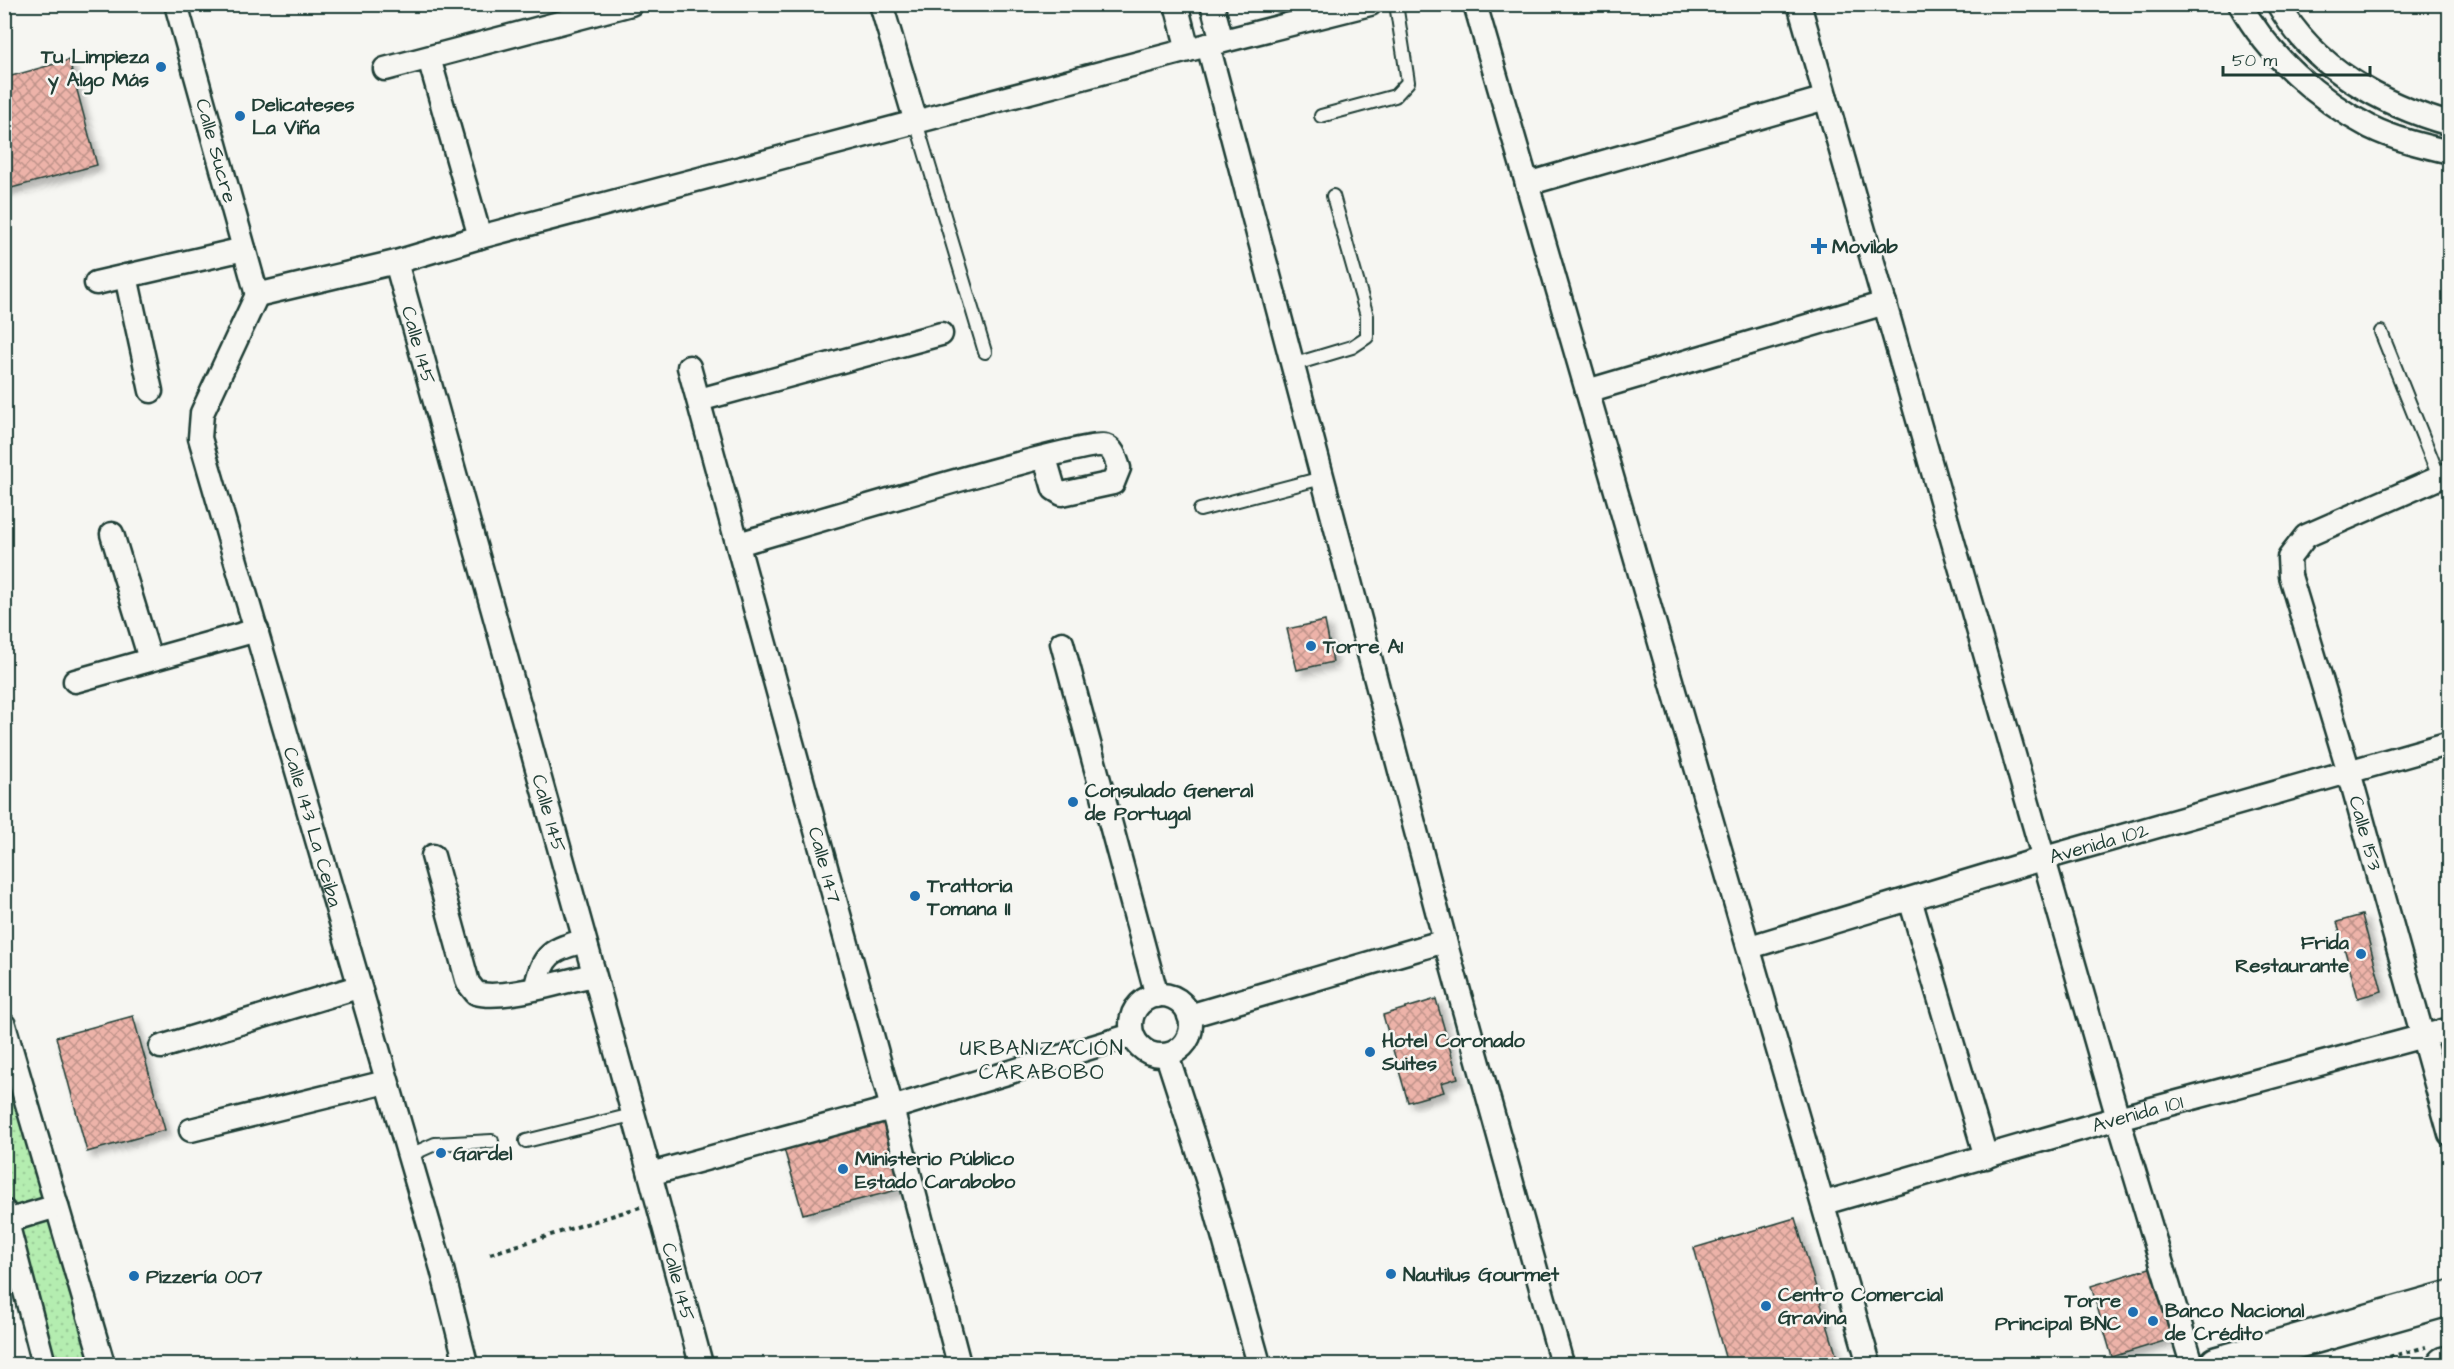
<svg xmlns="http://www.w3.org/2000/svg" width="2454" height="1369" font-family="'Architects Daughter',sans-serif">
	<defs>
		<pattern id="park-dots" width="8" height="8" patternUnits="userSpaceOnUse" patternTransform="scale(1.5)"><rect width="8" height="8" fill="#b4edb0"/><path d="M2 2h.1M6 6h.1" fill="none" stroke="#9acc98" stroke-width="1.8" stroke-linecap="round"/></pattern>
		<pattern id="building-cross-hatch" width="8" height="8" patternUnits="userSpaceOnUse" patternTransform="scale(1.5)"><rect width="8" height="8" fill="#edb3a9"/><path d="M0 0l8 8M0 8l8-8" fill="none" stroke="#bf938a"/></pattern>
		<filter id="shadow"><feDropShadow dx="5.5" dy="5.5" stdDeviation="3" flood-color="#0004"/></filter>
	</defs>
	<rect width="100%" height="100%" fill="#f6f6f2"/>
	<filter id="ink" filterUnits="userSpaceOnUse"><feTurbulence type="fractalNoise" baseFrequency=".0167" numOctaves="2"/><feDisplacementMap in="SourceGraphic" scale="12" xChannelSelector="R" yChannelSelector="G"/><feConvolveMatrix kernelMatrix="1 2 1 2 8 2 1 2 1" color-interpolation-filters="sRGB"/></filter>
	<g filter="url(#ink)">
		<path fill="url(#park-dots)" stroke="#6a9572" stroke-width="1.5" d="M4,1026L102,1364H46L5,1207Z"/>
		<path fill="url(#building-cross-hatch)" stroke="#1f3d34" stroke-width="1.5" filter="url(#shadow)" d="M69,60L97,165L4,190V78Z
			M1325,621L1333,662L1297,670L1287,629Z
			M2362,915L2382,991L2358,998L2337,922Z
			M1436,999L1458,1078L1441,1083L1444,1092L1408,1102L1383,1015Z
			M133,1016L165,1130L87,1152L56,1037Z
			M883,1121L901,1189L803,1214L784,1149Z
			M1795,1218L1839,1364H1727L1694,1248Z
			M2153,1267L2174,1338L2112,1357L2091,1286Z"/>
		<g fill="none" stroke-linecap="round" stroke-linejoin="round">
			<defs>
				<path id="lane" d="M1321,116L1395,96L1408,82L1396,4
					M916,122L985,352
					M2381,332L2439,477
					M1292,365L1352,347L1367,337V316L1333,196
					M1200,510L1322,478
					M526,1141L632,1115
					M408,1156L435,1144L492,1141"/>
				<g id="street">
					<path id="s1" d="M176,4L257,295"/>
					<path d="M881,4L916,122"/>
					<path d="M1176,4L1188,50"/>
					<path d="M1212,4L1222,41"/>
					<path d="M1475,4L1869,1364"/>
					<path d="M1799,4L2118,1118L2192,1364"/>
					<path d="M2240,4C2268,55 2318,100 2370,127C2394,139 2424,146 2450,152"/>
					<path d="M2278,4C2314,68 2382,105 2450,124"/>
					<path d="M429,58L480,237"/>
					<path d="M385,69L631,4"/>
					<path d="M1527,184L1826,98"/>
					<path id="s2" d="M396,262L650,1174L701,1364"/>
					<path d="M126,276L151,391"/>
					<path d="M96,283L244,249"/>
					<path d="M257,295L396,262L480,237L1188,50L1370,4"/>
					<path id="s3" d="M257,295L202,413L200,438L442,1269L466,1364"/>
					<path id="s4" d="M689,367L892,1108L959,1364"/>
					<path d="M1587,391L1885,303"/>
					<path d="M699,400L941,334"/>
					<path id="s5" d="M2450,473L2306,536L2289,558L2290,576L2349,772L2450,1134"/>
					<path d="M112,534L150,659"/>
					<path d="M738,544C781,532 1087,439 1105,446C1114,449 1116,460 1119,468L1113,483L1062,494L1054,489L1045,458"/>
					<path d="M1062,643L1157,996"/>
					<path d="M75,681L257,630"/>
					<path d="M433,856L468,983L476,993C503,1001 564,981 593,975"/>
					<path d="M1910,899L1986,1157"/>
					<path d="M1445,941L1562,1364"/>
					<path id="s6" d="M1750,947L2045,858L2450,743"/>
					<path d="M536,987C542,954 553,949 584,941"/>
					<circle cx="1161" cy="1025" r="30"/>
					<path d="M1189,1016L1445,941L1208,45"/>
					<path d="M4,1025L103,1364"/>
					<path d="M161,1047L358,987"/>
					<path d="M1167,1055L1209,1185L1259,1364"/>
					<path d="M191,1130L386,1082"/>
					<path d="M650,1174L892,1108L1132,1035"/>
					<path id="s7" d="M1824,1203L2118,1118L2450,1029"/>
					<path d="M4,1211L44,1364"/>
					<path d="M7,1221L57,1206"/>
				</g>
				<path id="secondary" d="M2217,1364L2450,1298
					M2444,1364L2450,1363"/>
			</defs>
			<use href="#lane" stroke="#1f3d34" stroke-width="16"/>
			<use href="#street" stroke="#1f3d34" stroke-width="27"/>
			<use href="#secondary" stroke="#1f3d34" stroke-width="38"/>
			<path stroke="#1f3d34" stroke-width="4" stroke-dasharray="4.5 4.5" stroke-linecap="butt" d="M490,1254L640,1207
				M2363,1364L2426,1347"/>
			<use href="#lane" stroke="#f6f6f2" stroke-width="12"/>
			<use href="#street" stroke="#f6f6f2" stroke-width="22"/>
			<use href="#secondary" stroke="#f6f6f2" stroke-width="33"/>
		</g>
	</g>
	<g fill="#1f6fb2" stroke="#f6f6f2" stroke-width="2">
		<circle cx="161" cy="67" r="6"/>
		<circle cx="240" cy="116" r="6"/>
		<path d="M1816 237h6v6h6v6h-6v6h-6v-6h-6v-6h6z"/>
		<circle cx="1311" cy="646" r="6"/>
		<circle cx="1073" cy="802" r="6"/>
		<circle cx="915" cy="896" r="6"/>
		<circle cx="2361" cy="954" r="6"/>
		<circle cx="1370" cy="1052" r="6"/>
		<circle cx="441" cy="1153" r="6"/>
		<circle cx="843" cy="1169" r="6"/>
		<circle cx="1391" cy="1274" r="6"/>
		<circle cx="134" cy="1276" r="6"/>
		<circle cx="1766" cy="1306" r="6"/>
		<circle cx="2133" cy="1312" r="6"/>
		<circle cx="2153" cy="1321" r="6"/>
	</g>
	<g text-anchor="middle" stroke-width="5" stroke-linejoin="round" paint-order="stroke">
		<g font-size="20" font-weight="bold" fill="#1f3d34" stroke="#f6f6f2" text-anchor="start">
			<text x="149" y="63" text-anchor="end">Tu Limpieza<tspan x="149" dy="23">y Algo Más</tspan></text>
			<text x="252" y="111">Delicateses<tspan x="252" dy="23">La Viña</tspan></text>
			<text x="1832" y="253">Movilab</text>
			<text x="1323" y="653">Torre A1</text>
			<text x="1085" y="797">Consulado General<tspan x="1085" dy="23">de Portugal</tspan></text>
			<text x="927" y="892">Trattoria<tspan x="927" dy="23">Tomana II</tspan></text>
			<text x="2349" y="949" text-anchor="end">Frida<tspan x="2349" dy="23">Restaurante</tspan></text>
			<text x="1382" y="1047">Hotel Coronado<tspan x="1382" dy="23">Suites</tspan></text>
			<text x="453" y="1160">Gardel</text>
			<text x="855" y="1165">Ministerio Público<tspan x="855" dy="23">Estado Carabobo</tspan></text>
			<text x="1403" y="1281">Nautilus Gourmet</text>
			<text x="146" y="1283">Pizzería 007</text>
			<text x="1778" y="1301">Centro Comercial<tspan x="1778" dy="23">Gravina</tspan></text>
			<text x="2121" y="1307" text-anchor="end">Torre<tspan x="2121" dy="23">Principal BNC</tspan></text>
			<text x="2165" y="1317">Banco Nacional<tspan x="2165" dy="23">de Crédito</tspan></text>
		</g>
		<g font-size="20" fill="#1f3d34" stroke="#f6f6f2">
			<text dy="7" stroke="none"><textPath href="#s1" startOffset="152">Calle Sucre</textPath></text>
			<text dy="7" stroke="none"><textPath href="#s2" startOffset="86">Calle 145</textPath></text>
			<text dy="7" stroke="none"><textPath href="#s2" startOffset="572">Calle 145</textPath></text>
			<text dy="7" stroke="none"><textPath href="#s3" startOffset="560">Calle 143 La Ceiba</textPath></text>
			<text dy="7" stroke="none"><textPath href="#s5" startOffset="471">Calle 153</textPath></text>
			<text dy="7" stroke="none"><textPath href="#s6" startOffset="364">Avenida 102</textPath></text>
			<text dy="7" stroke="none"><textPath href="#s4" startOffset="516">Calle 147</textPath></text>
			<text dy="7" stroke="none"><textPath href="#s7" startOffset="326">Avenida 101</textPath></text>
			<text dy="7" stroke="none"><textPath href="#s2" startOffset="1058">Calle 145</textPath></text>
		</g>
		<g font-size="21" letter-spacing="1.5" fill="#1f3d34" stroke="#f6f6f2">
			<text x="1042" y="1055">URBANIZACIÓN<tspan x="1042" dy="24">CARABOBO</tspan></text>
		</g>
	</g>
	<rect width="2454" height="1369" fill="none" stroke="#f6f6f2" stroke-width="24"/>
	<rect x="12" y="12" width="2430" height="1345" fill="none" stroke="#1f3d34" stroke-width="2" filter="url(#ink)"/>
	<path d="M2223 66v9h147v-9" fill="none" stroke="#1f3d34" stroke-width="3"/>
	<text x="2232" y="66" font-size="18" fill="#1f3d34" stroke="#f6f6f2" stroke-width="4.5" paint-order="stroke">50 m</text>
</svg>
